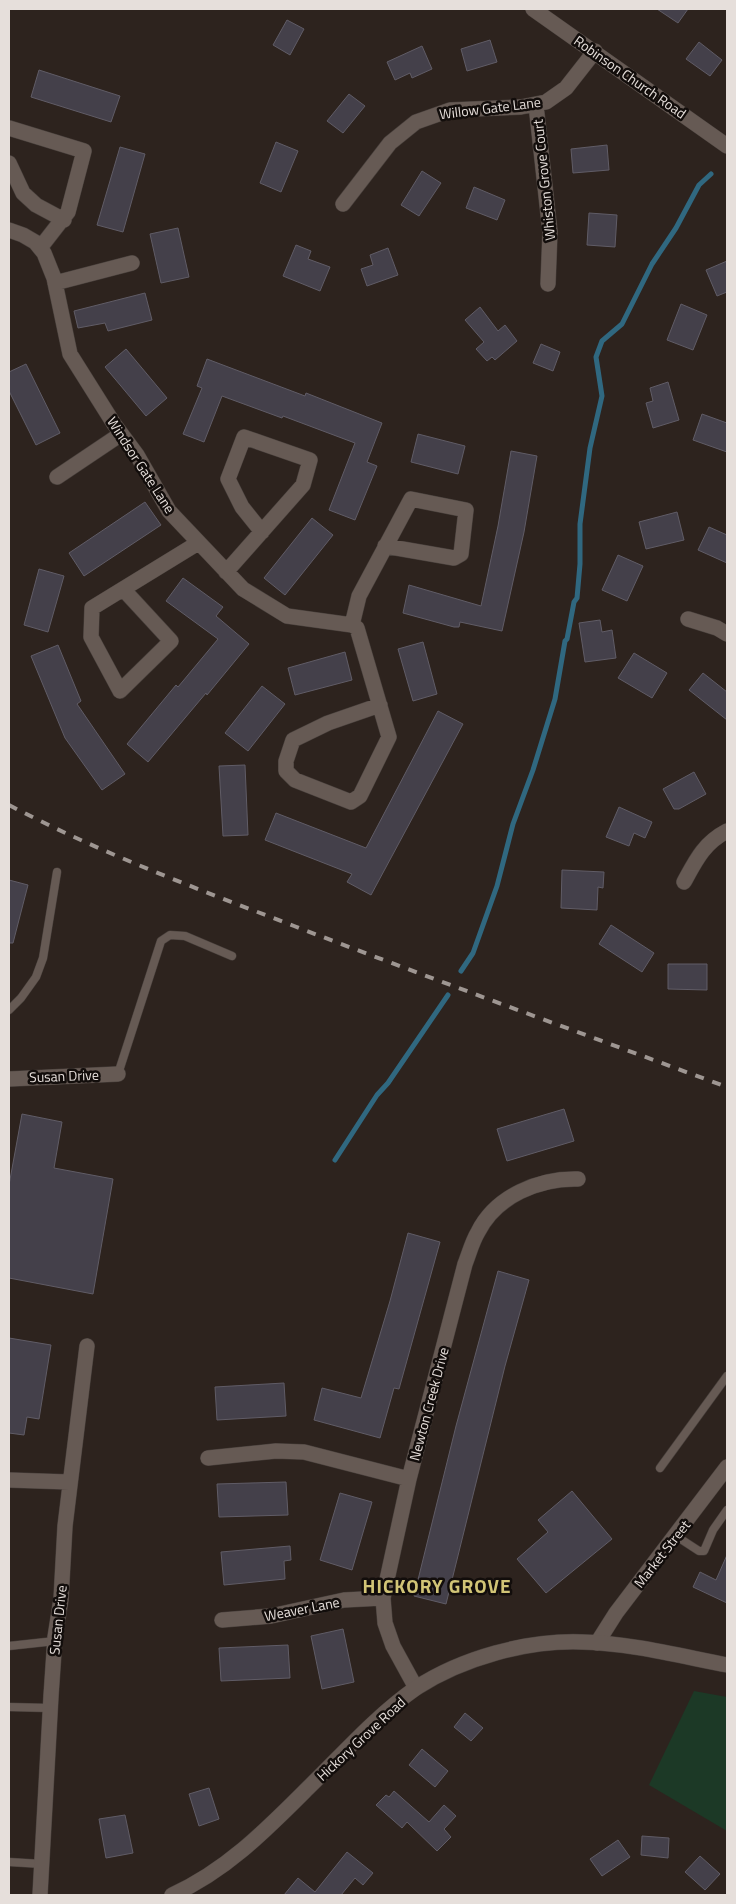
<svg xmlns="http://www.w3.org/2000/svg" width="736" height="1904" font-family="'Titillium Web',sans-serif">
	<rect width="100%" height="100%" fill="#2d231e"/>
	<path fill="#1c3926" d="M694,1691L727,1697V1831L649,1785Z"/>
	<g fill="none" stroke-linecap="round" stroke-linejoin="round">
		<path stroke="#306880" stroke-width="5" d="M461,971L473,953L497,886L513,824L533,770L555,699L565,641L567,639L574,602L577,598L580,564V524L590,448L602,396L596,357L602,341L622,324L652,264L676,228L699,185L711,174
			M335,1160L377,1095L388,1083L448,995"/>
	</g>
	<path fill="#44404a" stroke="#605c66" d="M657,9H688L678,23Z
		M287,20L304,29L290,55L273,45Z
		M490,40L497,62L467,71L461,49Z
		M699,42L722,60L710,76L686,59Z
		M422,46L432,69L412,78L410,73L395,80L387,62Z
		M39,70L120,96L111,122L31,97Z
		M349,94L365,106L343,133L327,121Z
		M276,142L298,151L281,192L260,183Z
		M607,145L609,170L573,173L571,149Z
		M120,147L145,154L123,232L97,225Z
		M422,171L441,183L419,216L401,205Z
		M474,187L505,200L497,220L466,208Z
		M589,213L617,215L615,247L587,245Z
		M178,228L189,277L161,283L150,234Z
		M296,245L311,251L308,259L330,267L320,291L283,276Z
		M388,248L398,275L367,286L361,269L373,265L370,255Z
		M727,261V292L717,296L706,270Z
		M145,293L152,320L108,331L105,323L78,328L74,311Z
		M681,304L707,315L693,350L667,340Z
		M480,307L498,331L505,325L517,341L495,360L492,357L487,361L476,349L484,342L465,320Z
		M541,344L560,352L553,371L533,363Z
		M126,349L167,398L146,416L105,367Z
		M207,359L305,396L306,393L382,423L367,462L377,466L355,520L329,510L355,443L283,416L282,418L222,396L204,442L183,434L202,388L197,386Z
		M26,364L60,433L36,445L9,391V372Z
		M668,382L679,420L653,428L646,403L653,401L650,388Z
		M702,414L727,423V452L693,440Z
		M418,434L465,446L458,474L411,462Z
		M511,451L537,456L524,532L502,631L460,622L459,627H454L403,613L409,585L481,606L498,526Z
		M145,502L161,525L84,576L69,553Z
		M677,512L684,540L646,549L639,522Z
		M312,518L333,535L285,595L264,578Z
		M709,527L727,535V563L698,550Z
		M618,555L643,566L627,601L602,590Z
		M39,569L64,576L48,632L24,625Z
		M183,578L223,607L216,616L249,644L207,695L206,693L148,762L127,744L176,685L178,687L218,639L166,601Z
		M600,620L602,632L612,630L616,658L585,662L579,623Z
		M423,642L437,694L413,701L398,649Z
		M58,645L81,701L77,704L125,774L102,790L65,738L31,656Z
		M345,652L352,680L295,695L288,668Z
		M634,653L667,673L652,698L618,678Z
		M703,673L727,692V720L689,690Z
		M262,686L285,704L248,751L225,733Z
		M438,711L463,724L371,895L347,882L352,874L265,840L276,813L366,848Z
		M245,765L248,835L223,836L219,766Z
		M694,772L706,794L679,809H674L663,789Z
		M619,807L652,822L645,838L634,833L629,846L606,837Z
		M562,870L604,872L603,888L598,887L597,910L561,908Z
		M9,880L28,885L13,943H9Z
		M611,925L654,953L642,972L599,944Z
		M668,964H707V990L668,989Z
		M564,1109L574,1141L507,1161L497,1129Z
		M22,1114L62,1122L54,1168L113,1179L93,1294L9,1278V1185Z
		M408,1233L440,1242L399,1389L394,1388L380,1438L314,1420L322,1388L361,1398L390,1301Z
		M498,1271L529,1280L505,1366L446,1604L414,1596L456,1426Z
		M9,1338L51,1345L39,1419L27,1417L24,1435L9,1433Z
		M284,1383L286,1416L217,1420L215,1387Z
		M286,1482L288,1515L219,1517L217,1484Z
		M572,1491L612,1539L546,1593L517,1559L548,1532L538,1520Z
		M340,1493L372,1502L352,1570L320,1560Z
		M290,1546L291,1560L284,1561L285,1579L224,1585L221,1552Z
		M727,1555V1603L693,1587L700,1572L716,1580Z
		M343,1629L354,1682L322,1689L311,1636Z
		M288,1645L290,1678L221,1681L219,1648Z
		M465,1713L483,1728L471,1741L454,1727Z
		M422,1749L448,1771L435,1787L409,1765Z
		M209,1788L219,1819L199,1826L189,1794Z
		M394,1791L429,1822L444,1805L456,1816L444,1829L451,1837L437,1851L407,1822L402,1828L376,1805L386,1795L389,1797Z
		M125,1815L133,1853L106,1858L99,1819Z
		M642,1836L669,1838L668,1858L641,1855Z
		M618,1840L630,1857L602,1876L590,1859Z
		M347,1852L373,1873L363,1885L355,1878L341,1895H284L298,1878L315,1892Z
		M700,1856L720,1874L705,1890L685,1872Z"/>
	<g fill="none" stroke-linecap="round" stroke-linejoin="round">
		<defs>
			<path id="service" d="M9,1010L21,998L36,977L43,958L57,872
				M118,1074L161,941L170,935L185,936L232,956
				M660,1468L727,1376
				M676,1536L699,1551H704L713,1530L727,1510
				M9,1646L55,1641
				M9,1707L50,1708
				M9,1862L42,1864"/>
			<path id="minor" d="M536,105L550,232L548,284
				M9,128L84,151L68,212L40,248
				M9,163L23,193L36,205L64,220
				M343,204L390,143L416,122L450,110L521,107L546,102L566,88L595,51
				M9,230L23,235L35,242L44,253L54,278L70,354L114,424L137,455L169,511L243,589L287,616L352,625
				M55,283L132,263
				M57,477L121,434
				M226,572L303,485L310,460L244,437L228,479L242,507L262,532
				M123,589L171,641L120,691L91,637L92,608L198,543
				M688,619L717,628L727,634
				M352,625L357,628L389,737L360,796L351,802L295,780L286,771V761L293,740L328,723L380,705
				M352,625L359,596L411,499L466,510L461,554L454,558L385,546
				M684,882C696,860 704,843 727,831
				M9,1079L118,1074
				M208,1458L276,1451L304,1452L409,1479
				M9,1480L69,1482
				M222,1620L271,1616L344,1600L383,1598
				M597,1643L616,1613L727,1467
				M416,1688L393,1646L385,1623L383,1598L409,1479L465,1264C469,1254 472,1242 478,1232C496,1196 539,1178 578,1179
				M40,1895L51,1696L55,1637L61,1599L65,1526L87,1346"/>
			<path id="tertiary" d="M533,9L727,146
				M172,1895C226,1871 267,1829 308,1788C342,1755 376,1716 416,1688C462,1658 527,1640 582,1642C629,1643 680,1656 727,1665"/>
		</defs>
		<use href="#service" stroke="#473f3b" stroke-width="9"/>
		<use href="#minor" stroke="#473f3b" stroke-width="16"/>
		<use href="#tertiary" stroke="#473f3b" stroke-width="16"/>
		<use href="#service" stroke="#665a54" stroke-width="8"/>
		<use href="#minor" stroke="#665a54" stroke-width="15"/>
		<use href="#tertiary" stroke="#665a54" stroke-width="15"/>
		<path stroke="#9e9692" stroke-width="4" stroke-dasharray="9 9" stroke-linecap="butt" d="M9,805C100,853 198,889 294,926C438,981 583,1034 727,1087"/>
	</g>
	<g text-anchor="middle" stroke-width="5" stroke-linejoin="round" paint-order="stroke">
		<g font-size="14" fill="#e6dfdb" stroke="#120d0b">
			<text transform="translate(630 77) rotate(35)" y="5">Robinson Church Road</text>
			<text transform="translate(490 108) rotate(-7)" y="5">Willow Gate Lane</text>
			<text transform="translate(544 180) rotate(-96)" y="5">Whiston Grove Court</text>
			<text transform="translate(141 465) rotate(57)" y="5">Windsor Gate Lane</text>
			<text transform="translate(64 1076) rotate(-2)" y="5">Susan Drive</text>
			<text transform="translate(429 1404) rotate(-75)" y="5">Newton Creek Drive</text>
			<text transform="translate(662 1554) rotate(-52)" y="5">Market Street</text>
			<text transform="translate(302 1609) rotate(-11)" y="5">Weaver Lane</text>
			<text transform="translate(58 1620) rotate(-84)" y="5">Susan Drive</text>
			<text transform="translate(361 1739) rotate(-43)" y="5">Hickory Grove Road</text>
		</g>
		<g font-size="19" font-weight="bold" letter-spacing="1" fill="#d1c476" stroke="#120d0b">
			<text x="437" y="1593">HICKORY GROVE</text>
		</g>
	</g>
	<rect width="736" height="1904" fill="none" stroke="#e6dfdb" stroke-width="20"/>
</svg>
